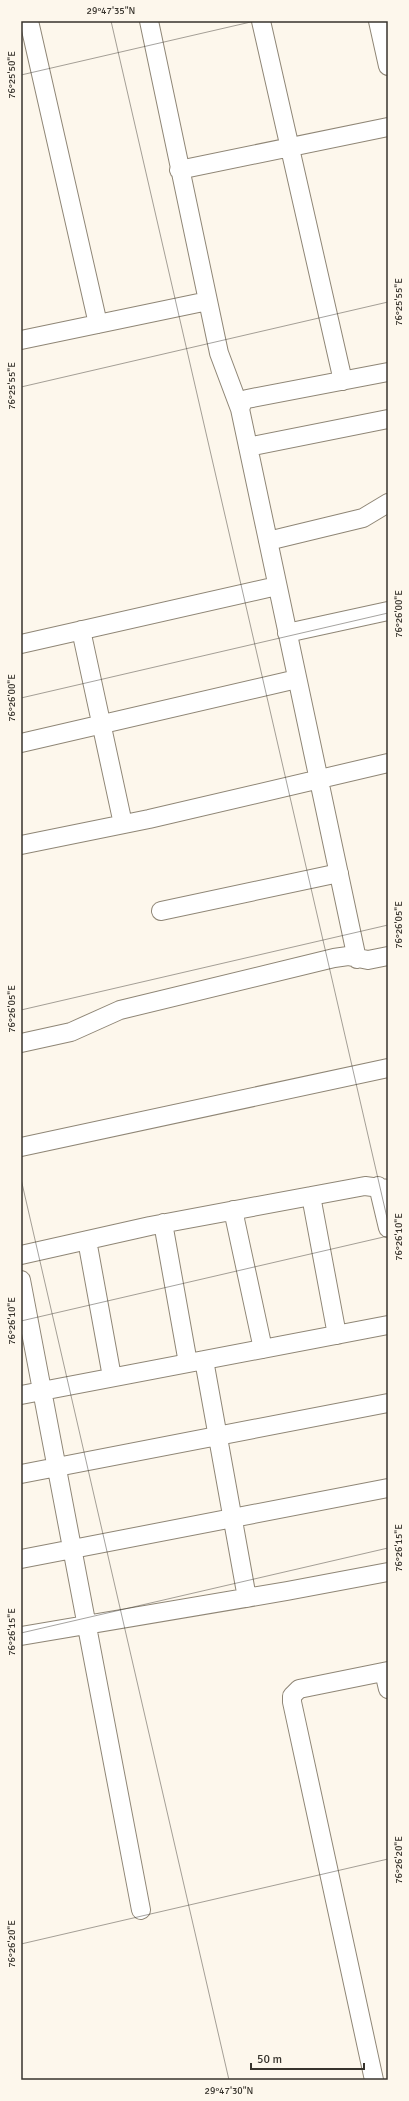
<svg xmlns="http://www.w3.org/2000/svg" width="409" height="2101" font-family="Signika,sans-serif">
	<rect width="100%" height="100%" fill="#fdf7ec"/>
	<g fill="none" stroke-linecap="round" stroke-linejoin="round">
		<defs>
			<path id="street" d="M29,21L98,324
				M149,21L219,353L240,409
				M261,21L343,381
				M378,21L388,66
				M179,170L388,127
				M21,340L208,301
				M248,447L388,419
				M268,541L363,518L388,503
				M81,630L123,824
				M287,633L388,611
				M21,644L277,586
				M21,743L297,679
				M21,845L149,819L388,763
				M161,911L339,873
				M357,959L240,409L243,401L247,399L388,372
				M21,1043L71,1032L120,1010L334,958L348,956L368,960L388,956
				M21,1147L388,1068
				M378,1186L388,1228
				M311,1196L337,1335
				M233,1210L263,1349
				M163,1223L188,1363
				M87,1240L112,1377
				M21,1255L150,1226L365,1186L388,1189
				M21,1280L141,1910
				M204,1360L247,1598
				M21,1395L388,1325
				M21,1474L388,1403
				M21,1559L388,1488
				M21,1636L287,1591L388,1572
				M384,1672L388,1689
				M374,2080L292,1702V1696L299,1689L388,1671"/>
		</defs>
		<use href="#street" stroke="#8f8676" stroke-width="20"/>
		<use href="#street" stroke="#fff" stroke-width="18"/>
	</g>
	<path fill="none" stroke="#37332c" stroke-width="1" stroke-opacity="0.45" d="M111,21L388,1222M21,75L255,21M21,387L388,302M21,698L388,613M21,1010L388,925M21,1179L229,2080M21,1321L388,1236M21,1633L388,1548M21,1944L388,1859"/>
	<rect width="409" height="2101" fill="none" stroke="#fdf7ec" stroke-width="44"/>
	<path d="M251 2063v6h113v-6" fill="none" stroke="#37332c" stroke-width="2"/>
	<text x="257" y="2063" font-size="12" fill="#37332c" stroke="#fdf7ec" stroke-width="3" paint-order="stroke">50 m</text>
	<rect x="22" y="22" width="365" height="2057" fill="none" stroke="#37332c" stroke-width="1.5"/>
	<g font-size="10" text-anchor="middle" fill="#37332c">
		<text x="111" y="14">29°47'35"N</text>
		<text transform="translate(11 75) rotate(-90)" y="4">76°25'50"E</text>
		<text transform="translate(398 302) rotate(-90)" y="4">76°25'55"E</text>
		<text transform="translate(11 386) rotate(-90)" y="4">76°25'55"E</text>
		<text transform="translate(398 614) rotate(-90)" y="4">76°26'00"E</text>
		<text transform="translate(11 698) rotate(-90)" y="4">76°26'00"E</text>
		<text transform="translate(398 925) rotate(-90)" y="4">76°26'05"E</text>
		<text transform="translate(11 1009) rotate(-90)" y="4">76°26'05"E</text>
		<text transform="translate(398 1237) rotate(-90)" y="4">76°26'10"E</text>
		<text transform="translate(11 1321) rotate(-90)" y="4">76°26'10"E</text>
		<text transform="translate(398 1548) rotate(-90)" y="4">76°26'15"E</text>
		<text transform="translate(11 1632) rotate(-90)" y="4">76°26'15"E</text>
		<text transform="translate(398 1860) rotate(-90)" y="4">76°26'20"E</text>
		<text transform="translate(11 1944) rotate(-90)" y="4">76°26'20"E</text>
		<text x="229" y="2094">29°47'30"N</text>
	</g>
</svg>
